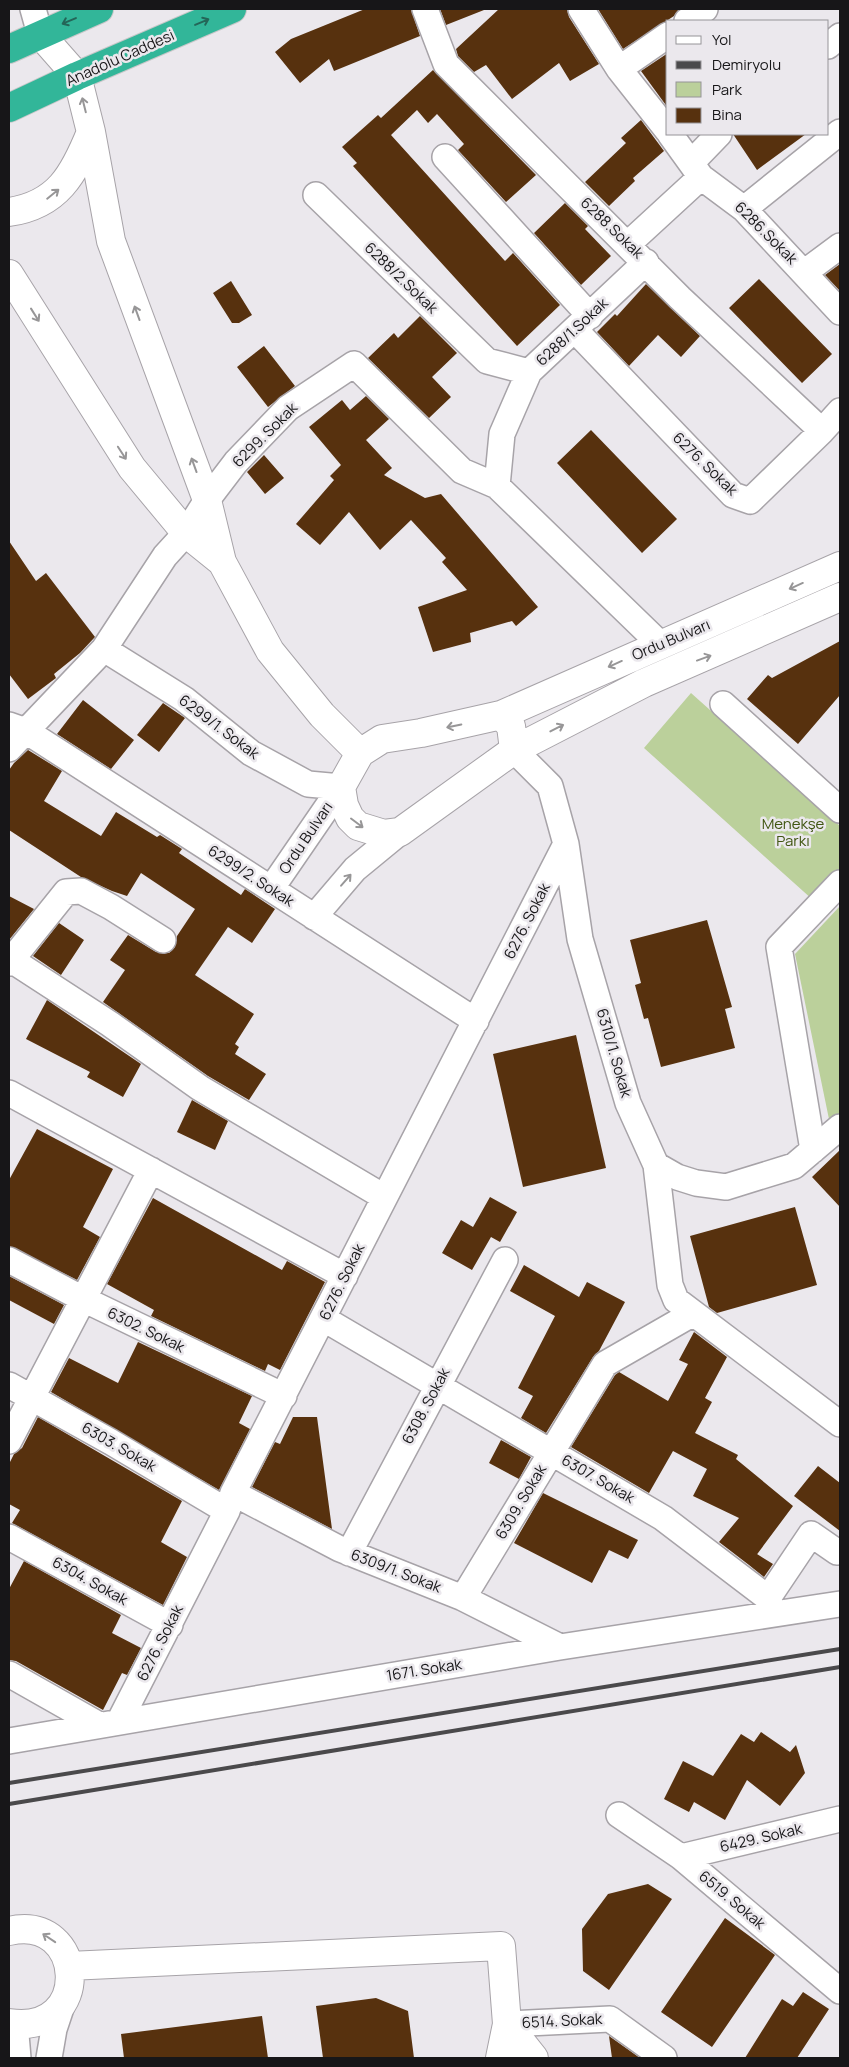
<svg xmlns="http://www.w3.org/2000/svg" width="849" height="2067" font-family="Manrope,sans-serif">
	<rect width="100%" height="100%" fill="#ebe8ed"/>
	<path fill="#bbd09b" d="M691,693L840,826V872L813,900L644,748Z
		M840,906V1113L830,1124L795,954Z"/>
	<path fill="#57310e" d="M365,9H411L420,36L334,71L329,59L300,83L275,52L291,39Z
		M440,9H484V10L446,25Z
		M499,9H567L569,17L599,64L570,81L559,63L512,99L486,65L474,72L458,56L456,49Z
		M598,9H679L674,16L623,49Z
		M668,53V108L641,71Z
		M433,70L536,175L506,202L458,150L464,144L437,114L428,123L417,110L391,135L505,261L513,253L560,305L517,346L353,166L357,163L342,147L378,115L381,118Z
		M641,120L664,151L633,178L635,181L609,206L585,182L626,143L621,138Z
		M733,134H806L757,170Z
		M565,203L588,226L585,229L611,256L581,285L534,233Z
		M840,264V291L825,275Z
		M759,279L832,354L802,383L729,308Z
		M231,281L252,315L239,323H232L213,293Z
		M646,284L700,336L681,357L658,335L629,366L597,332L615,314L617,316Z
		M420,316L457,353L432,377L451,397L429,418L368,358L394,333L398,338Z
		M264,346L295,386L268,407L237,367Z
		M366,396L389,419L366,440L392,468L384,475L425,498L441,494L538,607L516,626L512,621L470,633L471,642L433,652L418,607L467,590L442,562L446,558L411,520L380,550L349,512L320,545L296,524L334,480L330,476L341,465L309,427L342,400L350,410Z
		M591,430L677,519L642,553L557,463Z
		M264,455L284,478L265,494L247,472Z
		M9,541L36,581L46,573L95,637L80,653L54,674L56,678L28,699L9,674Z
		M840,641V695L798,744L747,699L768,675L772,678Z
		M83,700L134,740L111,769L57,734Z
		M163,703L185,718L159,752L137,735Z
		M28,750L62,771L44,801L101,836L116,812L157,837L160,835L182,849L179,853L241,895L245,889L275,909L252,943L228,927L195,975L254,1014L235,1044L239,1047L235,1054L266,1074L249,1100L208,1076L103,1002L125,970L110,960L128,935L156,952L169,953L175,947L177,936L195,909L141,873L127,896L112,891L81,877L9,830V770L14,763Z
		M9,896L34,909L9,940Z
		M707,920L732,1007L725,1009L735,1048L661,1067L648,1018L644,1019L635,985L641,983L630,940Z
		M59,923L84,940L61,975L33,956Z
		M47,1000L141,1064L123,1097L87,1077L90,1072L26,1039Z
		M576,1035L606,1168L523,1187L493,1054Z
		M192,1100L228,1121L215,1150L177,1132Z
		M37,1129L113,1169L83,1227L100,1237L77,1280L9,1246V1180Z
		M840,1150V1207L812,1177Z
		M490,1197L517,1212L500,1242L491,1237L472,1270L442,1253L461,1220L473,1227Z
		M153,1198L282,1270L287,1261L325,1282L280,1370L268,1364L265,1371L151,1316L154,1310L107,1284Z
		M795,1207L817,1285L717,1313L709,1307L690,1236Z
		M524,1265L579,1297L587,1282L625,1302L599,1351L593,1357L546,1433L521,1418L533,1396L518,1388L555,1316L510,1291Z
		M9,1276L64,1305L54,1324L9,1300Z
		M694,1332L727,1357L705,1398L712,1402L695,1433L738,1455L736,1459L793,1506L749,1565L719,1542L739,1518L693,1496L707,1469L673,1451L649,1493L571,1447L615,1375L619,1372L668,1401L688,1364L679,1360Z
		M138,1342L252,1396L239,1423L250,1429L219,1490L51,1392L69,1358L118,1383Z
		M38,1417L182,1501L161,1542L187,1557L163,1605L12,1523L20,1510L9,1504V1464L14,1454L22,1448Z
		M293,1417H317L332,1529L252,1487L275,1442L280,1444Z
		M501,1440L531,1457L519,1479L489,1463Z
		M818,1466L840,1483V1531L794,1496Z
		M543,1493L638,1540L628,1559L609,1550L592,1583L514,1543Z
		M757,1554L773,1564L764,1577L749,1565Z
		M24,1561L121,1615L112,1633L141,1648L127,1675L122,1673L103,1710L16,1661L9,1660V1589Z
		M761,1732L790,1752L796,1745L805,1773L780,1806L747,1780L725,1820L694,1802L689,1812L664,1799L683,1761L713,1776L741,1734L754,1742Z
		M648,1884L672,1899L609,1990L583,1971L582,1929L608,1894Z
		M725,1918L775,1955L712,2047L661,2012Z
		M803,1992L829,2009L797,2058H745L782,1999L793,2006Z
		M376,1998L408,2011L414,2058H323L316,2006Z
		M262,2016L268,2058H124L121,2034Z
		M609,2036L640,2058H612Z"/>
	<g fill="none" stroke-linecap="round" stroke-linejoin="round">
		<defs>
			<path id="street" d="M33,9L40,34
				M425,9L446,64L680,298L822,431
				M581,9L619,69L668,131
				M687,21L705,9
				M828,46L840,36
				M619,69L668,35
				M670,134L701,177L744,209L840,312
				M445,157L590,316
				M692,162L719,134
				M316,195L487,361L529,372L646,262
				M744,209L840,132
				M627,245L701,177
				M805,272L840,246
				M575,330L733,495L750,501L822,431L840,411
				M497,486L502,434L529,372
				M104,649L184,699L251,753L308,784L341,787L271,889
				M723,704L840,810
				M9,725L26,731L9,749
				M514,750L550,786L566,844L580,939L628,1103L656,1165L677,1177L696,1183L726,1187L794,1166L840,1127
				M314,917L355,869L400,832
				M13,961L110,1024L200,1088L384,1197
				M9,963L66,892L81,891L111,907L163,940
				M476,1021L26,731L104,649L165,556L186,533L207,500L236,462L288,408L354,364L462,471L497,486L660,644
				M9,1093L345,1276
				M813,1150L779,947L840,883
				M656,1165L670,1285L676,1300L840,1424
				M9,1260L83,1299L284,1396
				M324,1319L663,1518L768,1598L811,1534L837,1552
				M9,1385L111,1442L227,1511
				M9,1441L151,1170
				M233,1493L340,1549L463,1598L560,1647
				M9,1537L170,1625
				M349,1553L505,1260
				M463,1598L605,1364L692,1314
				M9,1674L99,1725
				M120,1720L227,1511L233,1493L566,844
				M9,1741L560,1647L840,1604
				M619,1815L681,1857L840,1991
				M681,1857L840,1819
				M15,2023L18,2058
				M507,2024L610,2019L664,2058
				M49,2058L54,2029L63,2002"/>
			<path id="secondary" d="M40,34L77,76L91,132L111,241L207,500L222,562L270,651L322,715L360,753
				M9,212C58,205 74,174 91,132
				M9,274L132,468L186,533L222,562
				M501,715L511,726L514,750L400,832L384,834L358,826L350,818L344,805L341,787L360,753L382,739L421,733L501,715L840,566
				M514,750L644,683L840,597
				M9,1931C86,1913 94,2036 9,2023
				M69,1966L501,1946L507,2024L500,2058
				M507,2024L534,2058"/>
			<path id="highway" d="M9,49L99,9
				M9,108L77,76L232,9"/>
		</defs>
		<use href="#street" stroke="#a7a3a8" stroke-width="28"/>
		<use href="#secondary" stroke="#a7a3a8" stroke-width="30"/>
		<use href="#highway" stroke="#c7c7c8" stroke-width="30"/>
		<use href="#street" stroke="#fff" stroke-width="25"/>
		<use href="#secondary" stroke="#fff" stroke-width="28"/>
		<use href="#highway" stroke="#32b699" stroke-width="28"/>
		<path stroke="#4a494b" stroke-width="4" d="M9,1783L840,1649
			M9,1804L840,1667"/>
	</g>
	<defs><path id="oneway-shaft" d="M-6 0H5M1.5-3L5.5 0L1.5 3" fill="none" stroke-width="1.6" stroke-linecap="round" stroke-linejoin="round" transform="scale(1.25)"/></defs>
	<g stroke="#246658">
		<use href="#oneway-shaft" transform="translate(69 21) rotate(157)"/>
		<use href="#oneway-shaft" transform="translate(202 22) rotate(-23)"/>
	</g>
	<g stroke="#979697">
		<use href="#oneway-shaft" transform="translate(84 105) rotate(-104)"/>
		<use href="#oneway-shaft" transform="translate(53 194) rotate(-39)"/>
		<use href="#oneway-shaft" transform="translate(137 313) rotate(-110)"/>
		<use href="#oneway-shaft" transform="translate(35 315) rotate(58)"/>
		<use href="#oneway-shaft" transform="translate(122 453) rotate(57)"/>
		<use href="#oneway-shaft" transform="translate(194 465) rotate(-110)"/>
		<use href="#oneway-shaft" transform="translate(796 586) rotate(156)"/>
		<use href="#oneway-shaft" transform="translate(704 658) rotate(-20)"/>
		<use href="#oneway-shaft" transform="translate(615 664) rotate(156)"/>
		<use href="#oneway-shaft" transform="translate(454 726) rotate(168)"/>
		<use href="#oneway-shaft" transform="translate(557 728) rotate(-27)"/>
		<use href="#oneway-shaft" transform="translate(357 823) rotate(37)"/>
		<use href="#oneway-shaft" transform="translate(346 880) rotate(-49)"/>
		<use href="#oneway-shaft" transform="translate(49 1938) rotate(-146)"/>
	</g>
	<g text-anchor="middle" stroke-width="5" stroke-linejoin="round" paint-order="stroke">
		<g font-size="15" fill="#171618" stroke="#ebe8ed">
			<text transform="translate(120 58) rotate(-24)" y="5">Anadolu Caddesi</text>
			<text transform="translate(612 228) rotate(44)" y="5">6288.Sokak</text>
			<text transform="translate(766 233) rotate(45)" y="5">6286.Sokak</text>
			<text transform="translate(401 278) rotate(44)" y="5">6288/2.Sokak</text>
			<text transform="translate(572 332) rotate(-43)" y="5">6288/1.Sokak</text>
			<text transform="translate(265 435) rotate(-45)" y="5">6299. Sokak</text>
			<text transform="translate(705 464) rotate(44)" y="5">6276. Sokak</text>
			<text transform="translate(671 640) rotate(-23)" y="5">Ordu Bulvarı</text>
			<text transform="translate(219 727) rotate(37)" y="5">6299/1. Sokak</text>
			<text transform="translate(306 838) rotate(-56)" y="5">Ordu Bulvarı</text>
			<text transform="translate(251 876) rotate(33)" y="5">6299/2. Sokak</text>
			<text transform="translate(527 921) rotate(-63)" y="5">6276. Sokak</text>
			<text transform="translate(614 1053) rotate(74)" y="5">6310/1. Sokak</text>
			<text transform="translate(342 1282) rotate(-64)" y="5">6276. Sokak</text>
			<text transform="translate(146 1330) rotate(26)" y="5">6302. Sokak</text>
			<text transform="translate(426 1406) rotate(-62)" y="5">6308. Sokak</text>
			<text transform="translate(119 1447) rotate(30)" y="5">6303. Sokak</text>
			<text transform="translate(598 1479) rotate(30)" y="5">6307. Sokak</text>
			<text transform="translate(521 1502) rotate(-59)" y="5">6309. Sokak</text>
			<text transform="translate(396 1571) rotate(21)" y="5">6309/1. Sokak</text>
			<text transform="translate(90 1581) rotate(29)" y="5">6304. Sokak</text>
			<text transform="translate(160 1643) rotate(-63)" y="5">6276. Sokak</text>
			<text transform="translate(424 1670) rotate(-9)" y="5">1671. Sokak</text>
			<text transform="translate(761 1838) rotate(-13)" y="5">6429. Sokak</text>
			<text transform="translate(732 1900) rotate(40)" y="5">6519. Sokak</text>
			<text transform="translate(562 2021) rotate(-3)" y="5">6514. Sokak</text>
		</g>
		<g font-size="15" fill="#415612" stroke="#ebe8ed">
			<text x="793" y="829">Menekşe<tspan x="793" dy="17">Parkı</tspan></text>
		</g>
	</g>
	<rect width="849" height="2067" fill="none" stroke="#171618" stroke-width="20"/>
	<rect x="666" y="20" width="162" height="115" fill="#ebe8ed" stroke="#969498"/>
	<rect x="676" y="36" width="25" height="8" fill="#ffffff" stroke="#969498"/>
	<text x="712" y="45" font-size="15" fill="#171618">Yol</text>
	<rect x="676" y="61" width="25" height="8" fill="#4a494b" stroke="#969498"/>
	<text x="712" y="70" font-size="15" fill="#171618">Demiryolu</text>
	<rect x="676" y="82" width="25" height="15" fill="#bbd09b" stroke="#969498"/>
	<text x="712" y="95" font-size="15" fill="#171618">Park</text>
	<rect x="676" y="108" width="25" height="15" fill="#57310e" stroke="#969498"/>
	<text x="712" y="120" font-size="15" fill="#171618">Bina</text>
</svg>
